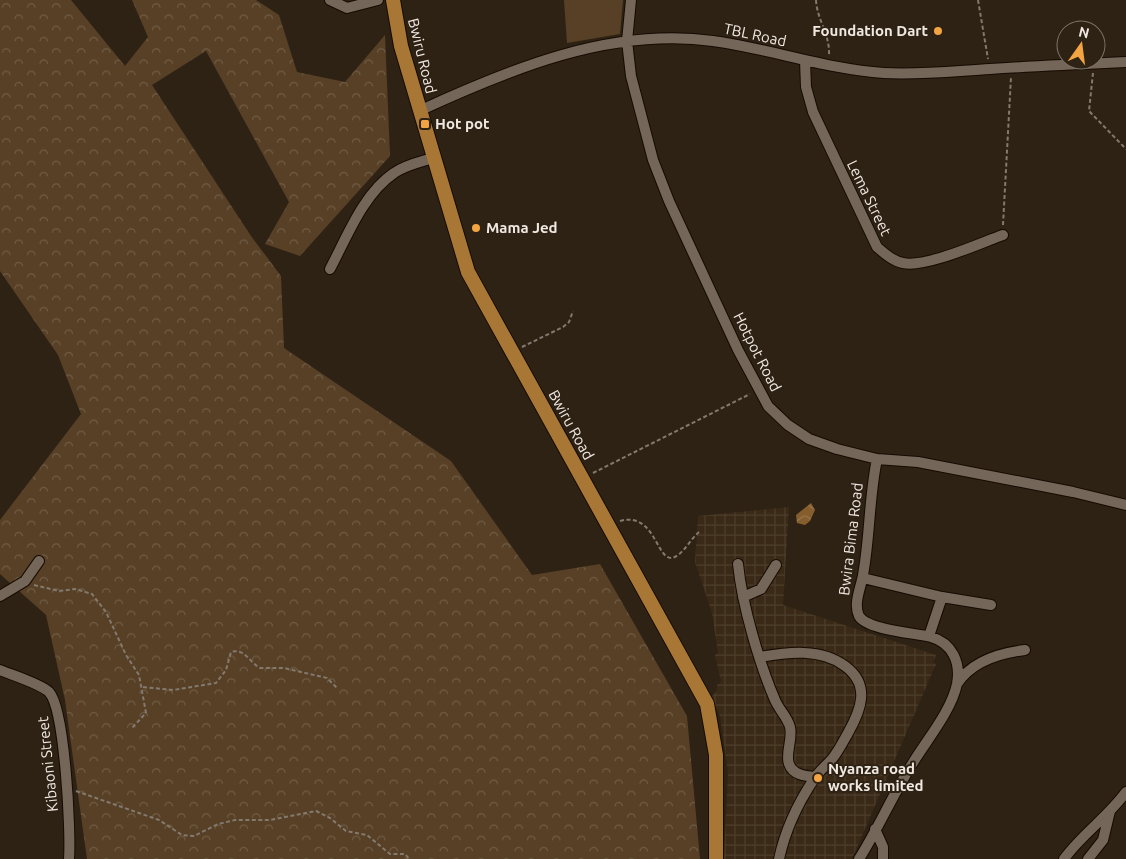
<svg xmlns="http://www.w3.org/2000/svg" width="1126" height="859" font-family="Ubuntu,sans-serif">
	<defs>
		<pattern id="industrial-grid" width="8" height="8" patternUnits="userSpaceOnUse" patternTransform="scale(1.25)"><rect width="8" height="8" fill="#392916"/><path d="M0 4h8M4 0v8" fill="none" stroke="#4c3e2c"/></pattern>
		<pattern id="forest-crowns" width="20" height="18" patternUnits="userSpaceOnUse" patternTransform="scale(1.25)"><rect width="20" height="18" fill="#574026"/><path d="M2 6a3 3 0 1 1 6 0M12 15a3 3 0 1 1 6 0" fill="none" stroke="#705c45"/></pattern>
		<pattern id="water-waves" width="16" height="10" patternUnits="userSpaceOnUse" patternTransform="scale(1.25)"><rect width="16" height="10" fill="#865e2e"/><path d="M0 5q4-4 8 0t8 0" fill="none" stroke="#98754c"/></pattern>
	</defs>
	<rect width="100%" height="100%" fill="#2e2215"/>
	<path fill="url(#industrial-grid)" d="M789,507L783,605L936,655L933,663L936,664L852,859H724L728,772L720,716L711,697L716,692L717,685L721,682L715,655L718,653L712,613L695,562L698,516Z"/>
	<path fill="#574026" d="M564,0H623L620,34L567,43Z"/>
	<path fill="url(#forest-crowns)" d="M0,0H71L125,66L148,37L132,0H256L279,15L297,72L345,82L385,35L390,156L300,256L265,244L289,202L206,51L152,85L251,236L281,276L284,348L451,461L532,575L600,564L687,716L700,859H87L65,700L46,615L0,574V520L81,414L58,355L0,271Z"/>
	<path fill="url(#water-waves)" d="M811,503L815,510L810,521L805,525L797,523L796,515Z"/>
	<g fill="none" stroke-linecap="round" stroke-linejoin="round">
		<defs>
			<path id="minor" d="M330,0L347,8L378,0
				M631,0L627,41L631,76L653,160L669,201L738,350L768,406L788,425L809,439L837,449L877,459L918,462L1073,492L1126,505
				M805,61L806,87L813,112L877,247C885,254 893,261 903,263C926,268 980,243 1003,235
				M419,111C510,69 611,27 713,41C771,49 826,69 884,73C919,75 955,71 990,69C1035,66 1081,64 1126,62
				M330,269C347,237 363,194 394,173C405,165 420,162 433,158
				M738,564C742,604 759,663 775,700C779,710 787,716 790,727C793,739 785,754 789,764C793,775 805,776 815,777
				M863,578L942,597L991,605
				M0,596L25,581L39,561
				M743,597L761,589L776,565
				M929,636L942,597
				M760,657C788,652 821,648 845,666C871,685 861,710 848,733C843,742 838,752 832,759C826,766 819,771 814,779C798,803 785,831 779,859
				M0,670C12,675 41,684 49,692C65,709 71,832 69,859
				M957,684C972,661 999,653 1025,650
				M875,829L883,847V859
				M859,859C878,829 892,796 911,766C925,742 951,712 957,684C961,662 952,643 931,637C915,633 867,630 859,616C853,604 861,587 863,575C870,537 869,497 877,459
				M1064,859C1082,834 1108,817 1126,792
				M1088,859L1103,840L1110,811"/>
			<path id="major" d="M393,0L401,46L468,272L707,704L716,755V859"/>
		</defs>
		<use href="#minor" stroke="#160b02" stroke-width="12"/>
		<use href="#major" stroke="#160b02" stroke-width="16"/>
		<path stroke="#83796e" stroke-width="2" stroke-dasharray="4 2.5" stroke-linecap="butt" d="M816,0C817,20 830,34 829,55
			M978,0L988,59
			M1093,73L1089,111L1126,149
			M1003,225L1011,77
			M522,347L563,327L569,322L573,311
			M593,473L750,394
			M620,521C659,510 656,572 678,555C686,549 691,539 699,532
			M34,585L59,591L75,589L92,594L106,612L126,655L139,675L146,713L131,729
			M143,687L173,690L216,683L226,670L231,652C245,648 249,662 260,668H284L327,678L337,688
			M76,791L159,820L182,835L194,836L218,824L235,820H270L316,811L330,818L346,831L367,835L390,854H405L409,859"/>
		<use href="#minor" stroke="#746658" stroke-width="10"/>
		<use href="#major" stroke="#a87736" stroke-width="14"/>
	</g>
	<g fill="#f3a442" stroke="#2e2215" stroke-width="2">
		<circle cx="938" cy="31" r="5"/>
		<rect x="420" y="119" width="10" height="10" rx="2.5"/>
		<circle cx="476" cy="228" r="5"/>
		<circle cx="818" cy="778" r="5"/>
	</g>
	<g text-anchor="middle" stroke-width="4" stroke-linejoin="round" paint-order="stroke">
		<g font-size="15" font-weight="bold" fill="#f1e9e1" stroke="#2e2215" text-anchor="start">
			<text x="928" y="36" text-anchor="end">Foundation Dart</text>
			<text x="435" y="129">Hot pot</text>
			<text x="486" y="233">Mama Jed</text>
			<text x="828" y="774">Nyanza road<tspan x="828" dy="17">works limited</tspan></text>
		</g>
		<g font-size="15" fill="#f1e9e1" stroke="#2e2215">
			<text transform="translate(755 35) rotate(12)" y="5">TBL Road</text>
			<text transform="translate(422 56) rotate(76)" y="5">Bwiru Road</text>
			<text transform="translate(869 198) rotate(64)" y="5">Lema Street</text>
			<text transform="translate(757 352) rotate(63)" y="5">Hotpot Road</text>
			<text transform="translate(571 425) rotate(61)" y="5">Bwiru Road</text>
			<text transform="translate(851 539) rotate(-83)" y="5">Bwira Bima Road</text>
			<text transform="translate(48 764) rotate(-96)" y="5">Kibaoni Street</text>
		</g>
	</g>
	<g transform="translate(1081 45) rotate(14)"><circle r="24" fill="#2e2215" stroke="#7c7267"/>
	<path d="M0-4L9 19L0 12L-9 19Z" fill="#f3a442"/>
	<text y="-8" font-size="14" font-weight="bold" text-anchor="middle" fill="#f1e9e1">N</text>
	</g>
</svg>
